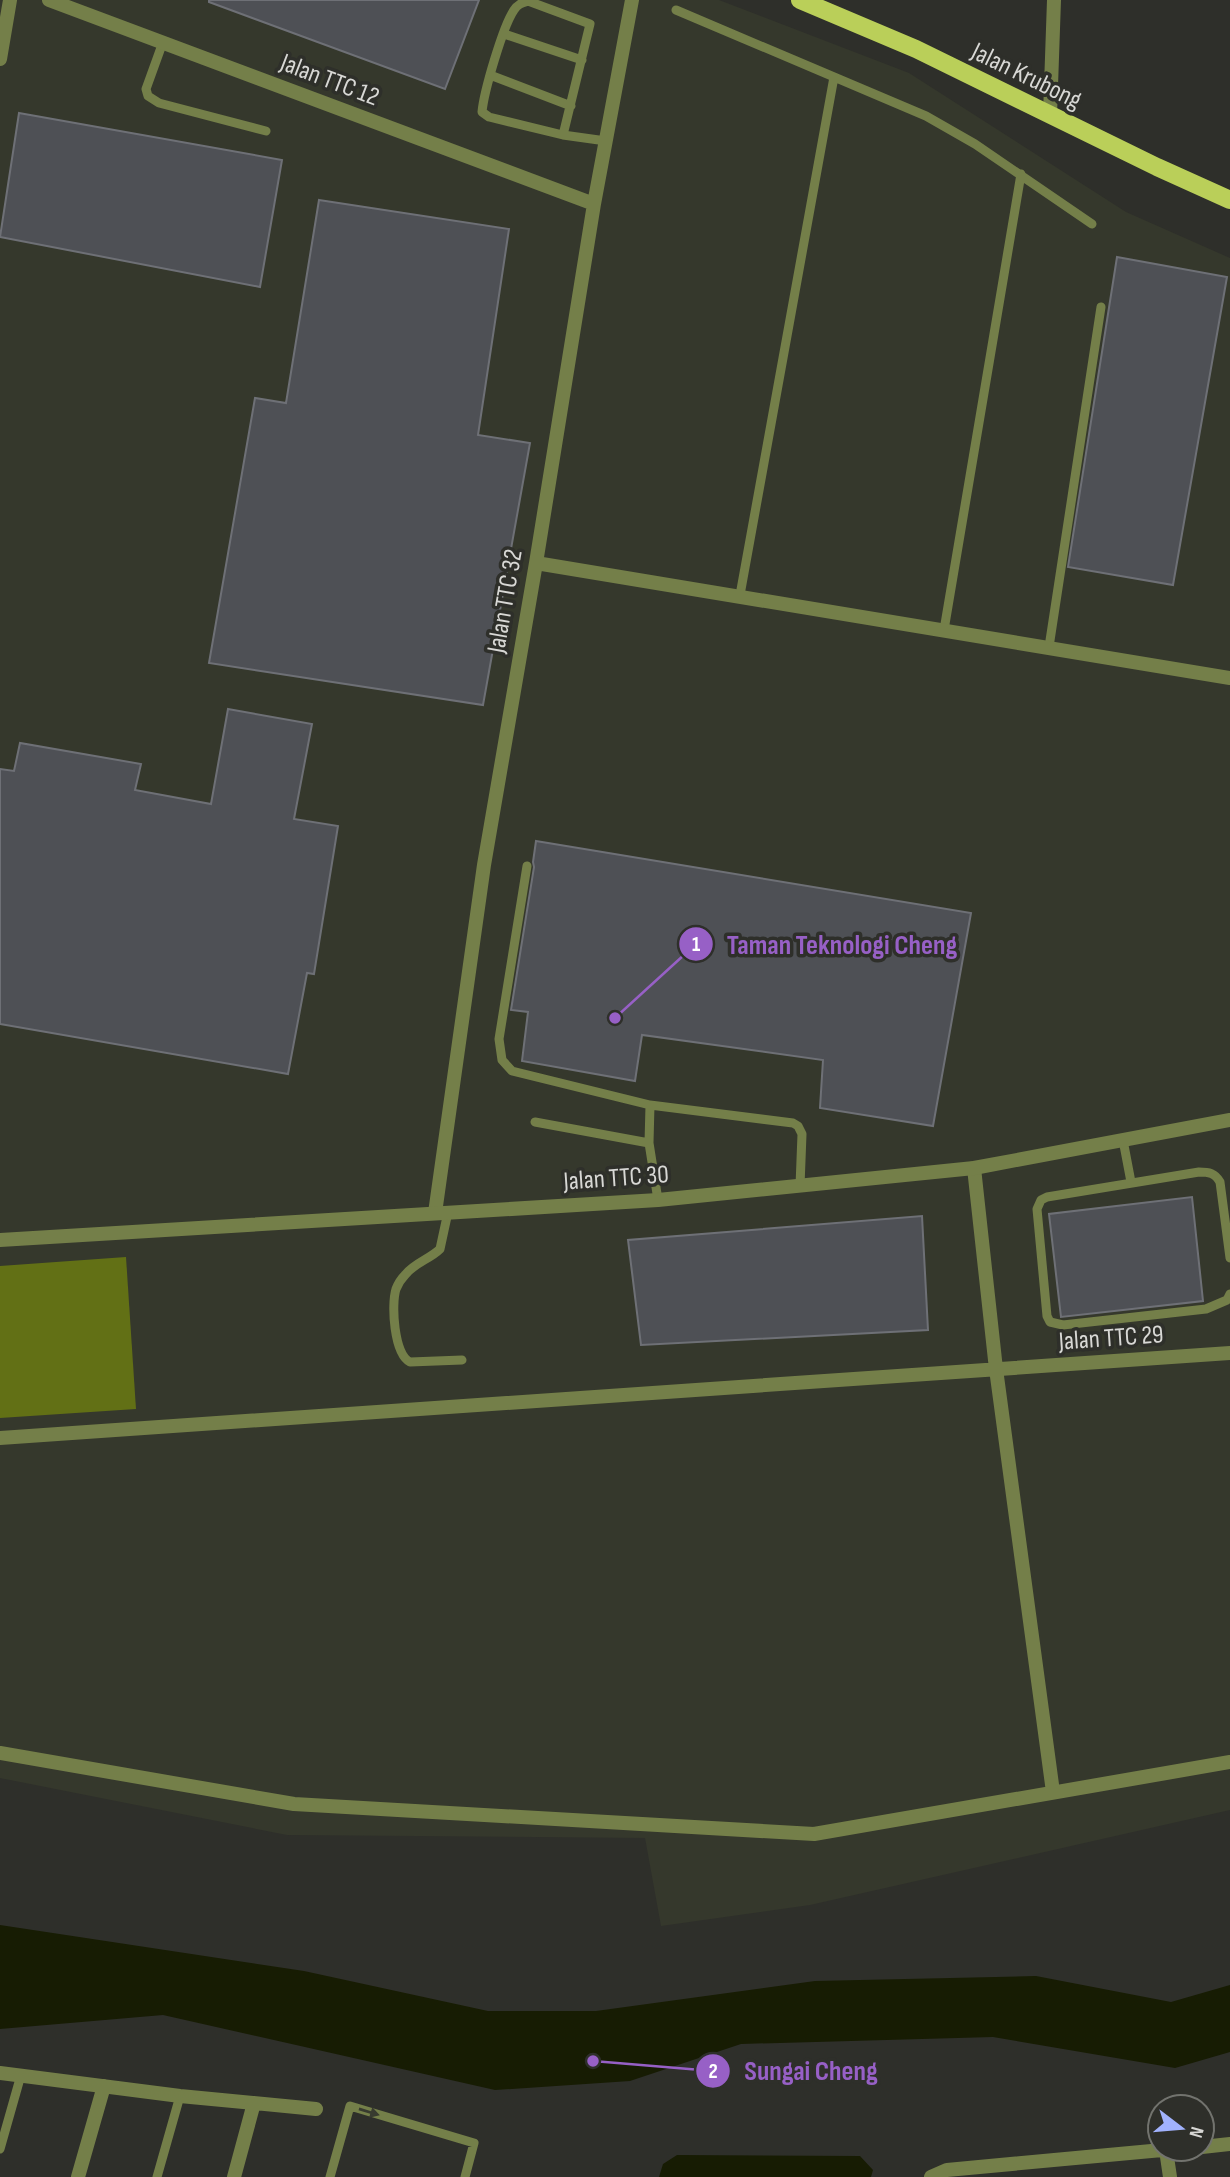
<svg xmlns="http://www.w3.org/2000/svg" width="1230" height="2177" font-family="'Sofia Sans Condensed',sans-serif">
	<rect width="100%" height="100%" fill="#2e2f2a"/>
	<path fill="#35382c" d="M0,0H719L909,73L1126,212L1230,258V1810L810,1905L661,1926L645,1838L287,1835L0,1778Z"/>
	<path fill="#627015" d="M126,1257L136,1409L0,1418V1266Z"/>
	<path fill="#171c03" d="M0,1925L304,1971L488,2011H596L815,1981L1036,1976L1171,2002L1230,1985V2052L1175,2068L993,2037L741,2044L630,2081L495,2090L163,2015L0,2029Z
		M677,2155L860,2156L873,2170L871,2177H659L663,2164Z"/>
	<path fill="#4e5055" stroke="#6e7076" stroke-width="2" d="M209,0H479L445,89L209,2Z
		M19,113L282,160L260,287L0,237Z
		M319,200L509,229L478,435L530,443L483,705L209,663L255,398L286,403Z
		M1117,257L1227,277L1173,585L1068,567Z
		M228,709L312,724L294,819L338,826L314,974L307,973L288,1074L0,1024V769L14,771L20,743L141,764L135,790L211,804Z
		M536,841L971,913L933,1126L820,1108L823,1060L642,1035L635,1081L522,1061L528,1012L511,1010L534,867L533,862Z
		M1192,1197L1203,1301L1061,1317L1049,1214Z
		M922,1216L928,1330L641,1345L628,1240Z"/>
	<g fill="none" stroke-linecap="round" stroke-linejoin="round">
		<path stroke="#747f49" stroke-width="9" d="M676,10L926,116L975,144L1092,224
			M504,34L582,60
			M163,42L146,89L148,96L159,103L266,131
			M490,75L571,106
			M563,135L590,24L528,1C522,3 518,4 514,10C503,26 484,91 482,112L489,117L563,135L606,141
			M740,595L834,77
			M944,630L1021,174
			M1049,647L1101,307
			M527,866L499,1039L502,1060L512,1071L650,1105
			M535,1122L649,1143
			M1123,1140L1131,1182
			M658,1200L649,1143L650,1105L793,1123L798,1126L802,1134L800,1186
			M448,1212L440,1249C430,1259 414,1263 405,1275C401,1279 398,1284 396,1289C391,1305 394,1354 410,1362L462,1360
			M1230,1258L1220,1182C1215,1173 1209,1172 1199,1172L1047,1197L1041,1200L1037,1209L1047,1316L1050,1322L1063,1325L1206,1309L1227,1300L1230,1294
			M0,2149L21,2075
			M157,2177L180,2096
			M330,2177L350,2106L474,2143L465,2177"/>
		<path stroke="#747f49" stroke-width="14" d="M49,0L594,204
			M0,59L10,0
			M1050,115L1054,0
			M536,563L1230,678
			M974,1168L996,1369L1053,1792
			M435,1213L484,865L536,563L594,204L632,0
			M0,1438L1230,1353
			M0,1753L294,1804L814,1834L1230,1762
			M0,2073L180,2096L316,2109
			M1202,2147L1230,2144
			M1166,2150L1170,2177
			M78,2177L104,2086
			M234,2177L254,2103
			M931,2177L947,2170L1173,2149"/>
		<path stroke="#747f49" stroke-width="14" d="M0,1240L658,1200L974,1168L1230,1120"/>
		<path stroke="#bacf59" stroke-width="18" d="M800,0L916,49L1157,167L1230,200"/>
	</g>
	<defs><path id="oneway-solid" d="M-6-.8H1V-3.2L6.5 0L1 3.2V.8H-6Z" transform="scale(1.75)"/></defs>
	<use fill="#383b2f" href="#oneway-solid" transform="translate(369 2112) rotate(17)"/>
	<g text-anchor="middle" stroke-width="7" stroke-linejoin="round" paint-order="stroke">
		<g font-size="26" fill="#d8d8d5" stroke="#2e2f2a">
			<text transform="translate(1027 75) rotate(26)" y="9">Jalan Krubong</text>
			<text transform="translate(330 79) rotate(21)" y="9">Jalan TTC 12</text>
			<text transform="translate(504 601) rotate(-80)" y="9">Jalan TTC 32</text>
			<text transform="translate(616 1177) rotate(-4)" y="9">Jalan TTC 30</text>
			<text transform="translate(1111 1337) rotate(-4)" y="9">Jalan TTC 29</text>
		</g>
	</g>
	<path fill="none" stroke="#9760c6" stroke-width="2.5" d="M615 1018L696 944M593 2061L713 2071"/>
	<g fill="#9760c6" stroke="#2e2f2a" stroke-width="2.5">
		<circle cx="615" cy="1018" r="7"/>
		<circle cx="593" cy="2061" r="7"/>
		<circle cx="696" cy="944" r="18"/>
		<circle cx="713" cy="2071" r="18"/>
	</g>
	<g font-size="21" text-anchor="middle" font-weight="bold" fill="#fff">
		<text x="696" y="951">1</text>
		<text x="713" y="2078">2</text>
	</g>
	<g font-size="28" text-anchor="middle" font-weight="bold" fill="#9760c6" stroke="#2e2f2a" stroke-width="7" stroke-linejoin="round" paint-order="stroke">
		<text x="842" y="954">Taman Teknologi Cheng</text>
		<text x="811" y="2080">Sungai Cheng</text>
	</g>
	<g transform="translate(1181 2128) rotate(106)"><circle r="33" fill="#2e2f2a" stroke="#72736e" stroke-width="2"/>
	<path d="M0-5L12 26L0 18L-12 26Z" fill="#a1b2fd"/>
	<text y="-10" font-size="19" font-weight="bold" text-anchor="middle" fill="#d8d8d5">N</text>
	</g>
</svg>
